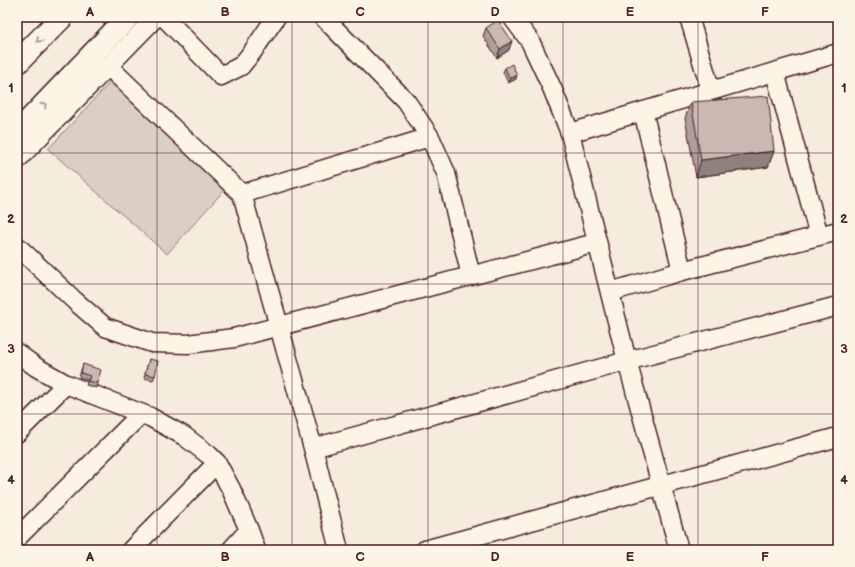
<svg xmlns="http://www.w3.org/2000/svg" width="855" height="567" font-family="'Balsamiq Sans',sans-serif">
	<rect width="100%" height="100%" fill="#f5ecde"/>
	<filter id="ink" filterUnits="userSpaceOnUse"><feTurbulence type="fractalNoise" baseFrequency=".025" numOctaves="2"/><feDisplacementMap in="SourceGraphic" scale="8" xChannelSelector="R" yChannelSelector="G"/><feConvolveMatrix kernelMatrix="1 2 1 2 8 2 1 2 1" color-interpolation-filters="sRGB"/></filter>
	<g filter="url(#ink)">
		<path fill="#dbcec4" stroke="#927678" d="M113,79L226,188L167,254L48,149Z"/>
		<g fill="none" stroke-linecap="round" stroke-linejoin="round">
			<defs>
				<path id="minor" d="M164,17L221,76L241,66L253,51L276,17
					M323,17L406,101L430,137L446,173L471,276
					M512,17L530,41L552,88L570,133L627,361L679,550
					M689,17L711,91
					M108,66L242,194L313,448L339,550
					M775,72L819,236
					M643,111L682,271
					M570,133L838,53
					M17,160L156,17
					M242,194L430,137
					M17,246L75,301L105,327L152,343L188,344L234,338L596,243
					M610,292L682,271L838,231
					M17,353L36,367L66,384L150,417L184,436L209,455L217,463L231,489L249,530L256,550
					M17,433L66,384
					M313,448L627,361L838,306
					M17,538L141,414
					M131,550L217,463
					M231,550L249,530
					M425,550L838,437"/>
				<path id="primary" d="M17,63L62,17
					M17,133L128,17"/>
			</defs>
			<use href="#minor" stroke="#4a1f2b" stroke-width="21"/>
			<use href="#primary" stroke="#4a1f2b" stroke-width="25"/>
			<use href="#minor" stroke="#fcf5e5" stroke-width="18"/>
			<use href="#primary" stroke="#fcf5e5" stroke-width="22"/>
		</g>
		<path fill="#ae9f98" stroke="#4a1f2b" d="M444,17H451L448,21Z
			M486,28L509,50L497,58L483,36Z
			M505,68L516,79L508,83L503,72Z
			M691,102L774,151L768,167L696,177L685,118Z
			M149,359L155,376L153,380L144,378Z
			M83,364L97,383L96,388L86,385L88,380L79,377Z"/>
		<path fill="#8d827c" stroke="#4a1f2b" d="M512,41L509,50L497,58L500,49Z
			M517,75L516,79L508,83L510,79Z
			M774,151L768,167L696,177L701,160Z"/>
		<path fill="#cab9b1" stroke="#4a1f2b" d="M498,20L512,41L500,49L486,28Z
			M512,64L517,75L510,79L505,68Z
			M768,96L774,151L701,160L691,102Z
			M149,359L158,361L155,376L145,374Z
			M83,364L101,370L97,383L88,381L90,376L81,373Z"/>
		<defs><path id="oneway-chevron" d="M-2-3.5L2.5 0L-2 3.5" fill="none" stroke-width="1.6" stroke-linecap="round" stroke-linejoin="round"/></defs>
		<g stroke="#a38a88">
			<use href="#oneway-chevron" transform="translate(39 40) rotate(134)"/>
			<use href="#oneway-chevron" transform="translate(44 105) rotate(-46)"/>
		</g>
	</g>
	<path fill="none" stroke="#4a1f2b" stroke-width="1" stroke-opacity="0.55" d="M157,17V550M292,17V550M428,17V550M563,17V550M698,17V550M17,153H838M17,284H838M17,414H838"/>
	<rect width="855" height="567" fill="none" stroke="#fcf5e5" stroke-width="44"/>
	<rect x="22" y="22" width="811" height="523" fill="none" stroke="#4a1f2b" stroke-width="1.5"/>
	<g font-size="13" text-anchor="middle" font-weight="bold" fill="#4a1f2b">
		<text x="90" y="16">A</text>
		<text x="225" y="16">B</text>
		<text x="360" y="16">C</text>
		<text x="495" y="16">D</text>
		<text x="630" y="16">E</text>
		<text x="765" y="16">F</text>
		<text x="11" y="92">1</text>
		<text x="844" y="92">1</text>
		<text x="11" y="223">2</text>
		<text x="844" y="223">2</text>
		<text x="11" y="353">3</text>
		<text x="844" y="353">3</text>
		<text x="11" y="484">4</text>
		<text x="844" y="484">4</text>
		<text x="90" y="561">A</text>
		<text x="225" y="561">B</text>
		<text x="360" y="561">C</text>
		<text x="495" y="561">D</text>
		<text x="630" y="561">E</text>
		<text x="765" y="561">F</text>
	</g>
</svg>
